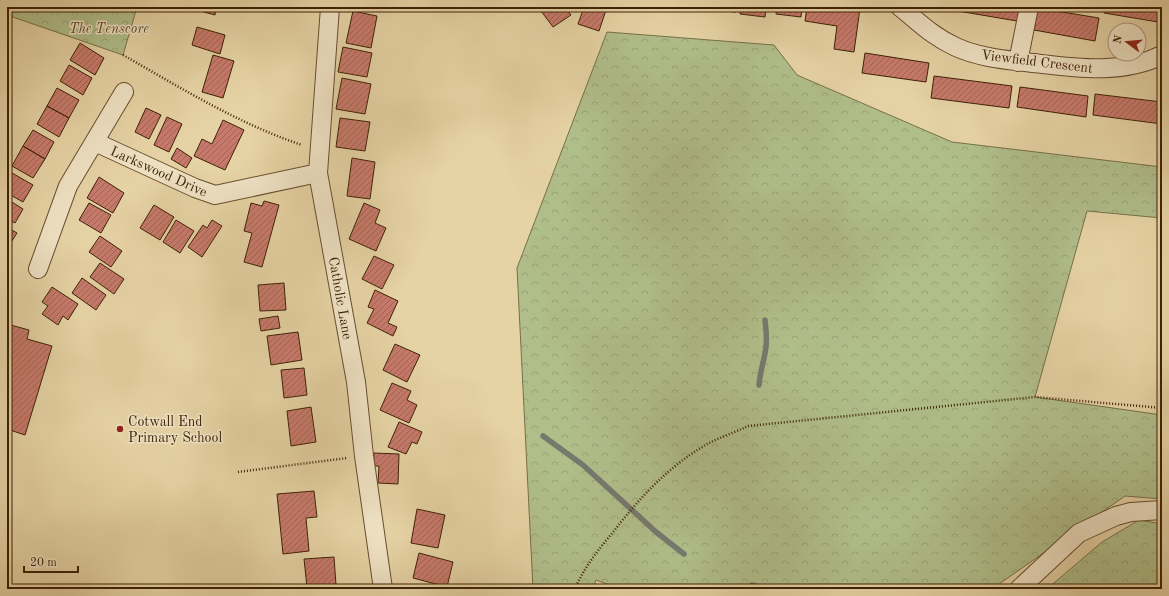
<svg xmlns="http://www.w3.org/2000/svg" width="1169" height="596" font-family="'Old Standard TT',serif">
	<defs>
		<pattern id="park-crowns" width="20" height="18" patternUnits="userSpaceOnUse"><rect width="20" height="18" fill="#b0be8a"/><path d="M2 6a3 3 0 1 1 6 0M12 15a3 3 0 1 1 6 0" fill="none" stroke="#98a376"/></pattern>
		<pattern id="building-hatch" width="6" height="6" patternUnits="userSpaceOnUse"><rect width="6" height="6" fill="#c77a6b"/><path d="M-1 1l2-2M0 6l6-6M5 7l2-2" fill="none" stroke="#a36456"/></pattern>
	</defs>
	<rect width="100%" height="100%" fill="#e6d3a5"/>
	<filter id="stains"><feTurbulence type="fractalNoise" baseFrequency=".005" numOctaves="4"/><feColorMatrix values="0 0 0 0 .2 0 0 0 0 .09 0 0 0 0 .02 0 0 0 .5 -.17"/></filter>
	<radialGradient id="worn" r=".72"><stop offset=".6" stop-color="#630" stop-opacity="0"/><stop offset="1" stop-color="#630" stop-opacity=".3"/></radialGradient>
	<path fill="url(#park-crowns)" stroke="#777048" d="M7,7H137L123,55L7,15Z
		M607,32L774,45L797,75L952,142L1162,167V218L1087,211L1035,397L1162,415V499L1125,496L992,589H620L596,580L593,589H533L517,268Z
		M1139,520L1162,524V589H1047L1102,542Z"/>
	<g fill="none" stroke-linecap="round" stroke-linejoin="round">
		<path stroke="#76796e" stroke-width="5.5" d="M759,385C760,373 763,364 765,353C768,342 766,331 765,320
			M543,436L583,465L656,532L684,554
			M752,585L768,589"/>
	</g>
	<path fill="url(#building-hatch)" stroke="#3e2106" d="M186,7H216L215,15Z
		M362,7H386L385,11Z
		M538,7H565L571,15L553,27Z
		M584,7H607L599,31L578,24Z
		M652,7H678L677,10Z
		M684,7H707L706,10Z
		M711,7H737L736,12L710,10Z
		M741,7H766L765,17L740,14Z
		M777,7H802L801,17L776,14Z
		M807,7L860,8L854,52L834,49L837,26L805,21Z
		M952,7H1020L1017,21L952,10Z
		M1105,7H1161L1158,22L1104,13Z
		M1038,8L1099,18L1095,41L1034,30Z
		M353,11L377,16L371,48L346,43Z
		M197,27L225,35L220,54L192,45Z
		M80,43L104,58L95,75L70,60Z
		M343,47L372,53L367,77L338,72Z
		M865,53L929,63L926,82L862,73Z
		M213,55L234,61L223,98L202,92Z
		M69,65L92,78L83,95L60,81Z
		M934,76L1012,86L1009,108L931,98Z
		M342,78L371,84L365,114L336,109Z
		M1020,87L1088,96L1086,117L1017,107Z
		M57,88L79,100L69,118L47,106Z
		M1095,94L1162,102V124L1093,115Z
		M47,106L69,118L59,137L37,124Z
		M146,108L161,115L149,139L135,132Z
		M167,117L182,124L169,152L154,145Z
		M340,118L370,122L365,151L336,147Z
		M223,120L244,130L225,170L194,156L202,139L212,144Z
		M33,130L54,142L45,159L23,146Z
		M23,146L45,159L33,178L12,166Z
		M177,148L192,158L186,168L171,159Z
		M352,158L375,162L370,199L347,196Z
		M12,173L33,185L23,202L7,193V182Z
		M99,177L124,193L113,213L87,198Z
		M7,199L23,209L15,223L7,219Z
		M264,201L279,205L262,267L244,262L252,233L244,231L251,203L262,206Z
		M89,203L111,215L101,233L79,220Z
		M364,203L380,210L375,223L386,228L376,251L349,239Z
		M154,205L174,217L160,240L140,228Z
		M176,220L194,231L180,253L163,242Z
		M212,220L222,226L202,257L188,247L203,225L207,228Z
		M7,227L17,233L8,247L7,246Z
		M100,236L122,251L111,267L89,252Z
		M374,256L394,265L382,289L362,279Z
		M100,263L124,279L114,294L90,277Z
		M82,278L106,295L96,310L72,293Z
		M284,283L286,310L260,311L258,285Z
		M52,287L78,304L68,320L63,316L58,325L42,314L48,306L42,302Z
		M375,290L398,301L388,323L397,327L393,336L367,323L374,309L368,307Z
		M278,316L280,328L261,331L259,319Z
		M7,324L29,330L27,339L52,346L25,435L7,429Z
		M298,332L302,360L271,365L267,336Z
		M395,344L420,355L407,382L383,370Z
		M304,368L307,395L284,398L281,370Z
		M392,383L411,391L407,400L417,405L409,423L380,410Z
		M311,407L316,442L291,446L287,411Z
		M399,422L422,432L417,444L412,442L406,454L388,447Z
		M374,453L399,454L398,484L378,483L379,466H373Z
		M314,491L317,517L306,518L309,551L283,554L277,494Z
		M417,509L445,515L438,548L411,543Z
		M419,553L453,562L447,587L413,578Z
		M334,557L336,585L307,587L304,559Z"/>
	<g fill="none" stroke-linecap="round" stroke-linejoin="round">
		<defs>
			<path id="minor" d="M330,7L318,173L356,382L364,456L383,589
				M900,7C920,23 932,36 956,47C980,58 1008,60 1033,63C1076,68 1122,75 1162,55
				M1018,62L1029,7
				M95,142L195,188L215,195L318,173
				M38,269L68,186L124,92
				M1019,589L1079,533L1116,516L1131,512L1162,510"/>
		</defs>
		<use href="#minor" stroke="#684e2e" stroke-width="20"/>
		<path stroke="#3e2106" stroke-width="2.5" stroke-dasharray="1 2" stroke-linecap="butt" d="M123,55C181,88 239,124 302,145
			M238,472L347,458
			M575,589C584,567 599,549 614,531C641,496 670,465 709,443C721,437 736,432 748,426L1035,397L1162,408"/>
		<use href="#minor" stroke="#efe2c4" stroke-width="18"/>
	</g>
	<circle fill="#8f2418" stroke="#efe2c4" stroke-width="1.5" cx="120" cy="429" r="4"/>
	<g text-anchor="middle" stroke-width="3" stroke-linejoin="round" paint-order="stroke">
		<g font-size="14" font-style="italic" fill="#5a4827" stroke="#efe2c4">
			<text x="109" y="33">The Tenscore</text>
		</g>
		<g font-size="14" fill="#3e2106" stroke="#efe2c4">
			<text transform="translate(1037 61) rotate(7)" y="5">Viewfield Crescent</text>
			<text transform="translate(159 171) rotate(24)" y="5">Larkswood Drive</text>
			<text transform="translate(341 298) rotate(80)" y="5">Catholic Lane</text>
		</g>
		<g font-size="14" fill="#3e2106" stroke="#efe2c4" text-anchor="start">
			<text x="128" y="426">Cotwall End<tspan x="128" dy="16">Primary School</tspan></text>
		</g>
	</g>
	<rect width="1169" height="596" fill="none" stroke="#e6d3a5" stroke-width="24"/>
	<rect x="8" y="8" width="1153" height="580" fill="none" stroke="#3e2106" stroke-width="2"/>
	<rect x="12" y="12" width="1145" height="572" fill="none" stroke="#3e2106"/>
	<g transform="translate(1127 42) rotate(286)"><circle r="19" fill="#efe2c4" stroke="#a89578"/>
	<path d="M0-3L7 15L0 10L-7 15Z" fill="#8f2418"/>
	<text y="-6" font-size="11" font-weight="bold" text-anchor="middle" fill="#3e2106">N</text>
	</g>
	<path d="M24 566v6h54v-6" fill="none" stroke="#3e2106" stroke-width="2"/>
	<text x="30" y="566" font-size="12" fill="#3e2106" stroke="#efe2c4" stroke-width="3" paint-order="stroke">20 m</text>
	<rect width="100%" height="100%" filter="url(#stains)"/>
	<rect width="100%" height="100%" fill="url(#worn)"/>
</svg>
